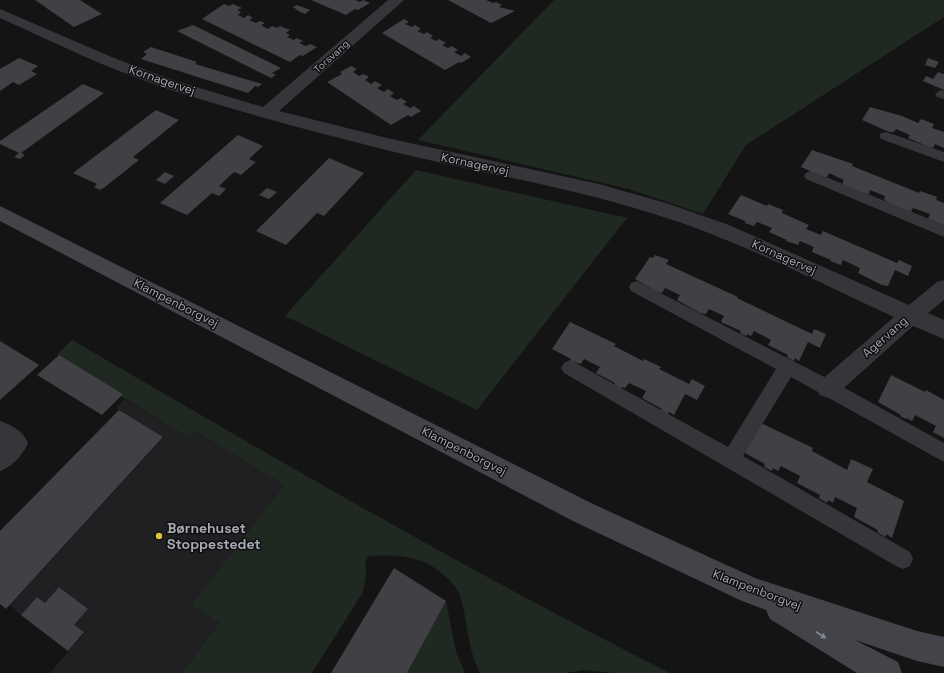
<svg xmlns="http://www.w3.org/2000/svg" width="944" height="673" font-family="'Space Grotesk',sans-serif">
	<rect width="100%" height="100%" fill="#141415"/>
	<path fill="#202022" d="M125,399L189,438L195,431L284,485L193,605L219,623L182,673H50L84,633L74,625L88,609L59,587L45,603L37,597L21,615L10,605L163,438L116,408Z"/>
	<path fill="#202822" d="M554,0H944V17L746,145L703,214L629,189L418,140Z
		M416,170L627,218L477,410L285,316Z
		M72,340C269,455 466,570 670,673H614L584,670L566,673H480C468,650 468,627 462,602C458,581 431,562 411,558C397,555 383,555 368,556L365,563L366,574L363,592L312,673H182L219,623L192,605L284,485L195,431L189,438L121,396L123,394L57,354Z
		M446,601L456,652L465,673H407Z"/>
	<path fill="#414145" d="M35,0H80L102,14L74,27Z
		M311,0H355L360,2L363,0L370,3L358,10L355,9L346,15Z
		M448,0H486L493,3L496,2L502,5L499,7L515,11L491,23Z
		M224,4L229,6L233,4L242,8L237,10L241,12L238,15L244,18L248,15L253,18L249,20L256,23L260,21L263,22L265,23L261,25L268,29L272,26L277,28L280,26L290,30L286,33L290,35L287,37L294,40L297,38L303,41L299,43L306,46L310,44L317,47L303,56L300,55L290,62L202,19Z
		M297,5L305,8L310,10L305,14L300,12L293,7Z
		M404,19L409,22L405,24L412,27L415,25L421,29L417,31L424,34L427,32L433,36L430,38L436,41L439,39L446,43L442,45L448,48L452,46L458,50L454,52L461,56L465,53L471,57L461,63L459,62L445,70L382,33Z
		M193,25L281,68L272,73L276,75L271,78L177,31Z
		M151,47L197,62L195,64L262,84L258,87L255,86L248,93L141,59L147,54L143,52Z
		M19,58L38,66L31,71L37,74L19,85L13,82L0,91V69Z
		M928,58L939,62L935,68L925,65Z
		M351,66L357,69L353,72L359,76L363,74L366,75L369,77L365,80L371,84L375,81L382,85L377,88L384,92L388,89L394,93L390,96L397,100L401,98L407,102L403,104L410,108L414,106L421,111L411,117L408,115L391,125L327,82L342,74L340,72Z
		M938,72L944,74V90L923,81L926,76L933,79Z
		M83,84L104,93L21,153L25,155L20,159L14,157L19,153L0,144V141Z
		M870,107L902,116L918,123L921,119L934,124L932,128L944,132V148L935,144L933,148L929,147L908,138L910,135L896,129L894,132H889L869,123L862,120Z
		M156,110L179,120L133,157L139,160L105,187L100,190L94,187L97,184L73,173Z
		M238,135L263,146L249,159L256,162L241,175L234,172L219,186L226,189L219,196L212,193L187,215L160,203Z
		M812,150L853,164L852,166L919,193L920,191L937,197L936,200L944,203V225L928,219L930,214L913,208L911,212L901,209L884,200L885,196L870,190L869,194L863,193L842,184L844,180L829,173L827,177H823L801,167Z
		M329,158L364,173L324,216L317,213L286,245L256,231Z
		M165,172L174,176L165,184L156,180Z
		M267,188L277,192L269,199L259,195Z
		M741,195L767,206L768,204L783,210L782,213L809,225L806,229L821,235L823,231L897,263L899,260L912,266L908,276L895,270L888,286L882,285L858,273L860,268L843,260L841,265L830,261L831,260L812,252L814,247L800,241L798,245L786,241L787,240L769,232L772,228L757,222L754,226L745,223V221L728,214Z
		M655,255L669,260L666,264L738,297L737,298L812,334L814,329L826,334L820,348L808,342L799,361L795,358L794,361L787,357L788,355L768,345L771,340L754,331L751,336L747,334L746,336L740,333L741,331L721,322L724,316L709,309L706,314L700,313L677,300L680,295L665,288L662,293L656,291L635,279L650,257L653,258Z
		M570,322L616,344L614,346L643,361L644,359L661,367L659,369L689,384L692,379L705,386L697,400L685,394L674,415L669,412L668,414L661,410L662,409L642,398L646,391L629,383L625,388L622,387L621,389L613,386L615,383L596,373L600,367L584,359L581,364L570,361L571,359L552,349Z
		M0,341L39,365L0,400Z
		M59,355L123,394L102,415L37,375Z
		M891,375L925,392L926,390L944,400V438L933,432L936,426L915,415L912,421L906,418V419L900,416L901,415L878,402Z
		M119,410L163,437L6,609L0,604V531Z
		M759,422L813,448L812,451L847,470L851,459L873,469L867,482L904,501L892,538L887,534L885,537L877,532L878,530L854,517L857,508L835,497L833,503L828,500L827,503L819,498L820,495L797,483L800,476L781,466L778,471L773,468L772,471L764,467L765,464L745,453Z
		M394,568L446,601L407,673H331Z
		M59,587L88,609L74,625L84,632L68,651L21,615L37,597L45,603Z"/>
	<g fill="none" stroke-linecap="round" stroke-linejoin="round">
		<path fill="#35353a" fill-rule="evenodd" d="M941,90L944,91V99L937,97L935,94Z
			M886,132L944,152V162L881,139L879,136L881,133Z
			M811,171L944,225V237L806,179L804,176L806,173Z
			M637,281L834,382L944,443V462L791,377L743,456L910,552L913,559L910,566L903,569L896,566L564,373L561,368L564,363L570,360L576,363L728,447L776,369L631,291L629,287L631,283Z"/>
		<path fill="#35353a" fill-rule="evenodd" d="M388,0H404L279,111L387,138L599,184L669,204L729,225L909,305L937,282L944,280V300L928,313L944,320V339L913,326L836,395L828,398L820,395L816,388L820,381L894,317C815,281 737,239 654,214C566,186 475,172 386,150C311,131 235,111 162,87C106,68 53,42 0,18V9L114,58L173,80L263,107Z
			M0,421C12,425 23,431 28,443C23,455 13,466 0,471Z"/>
		<path fill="#43444a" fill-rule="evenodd" d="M0,206L593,504L755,578L917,631L944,637V667L917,661L855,640L898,662L902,673H857L770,619L766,610L742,601L575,522L0,221Z"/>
	</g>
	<defs><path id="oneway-solid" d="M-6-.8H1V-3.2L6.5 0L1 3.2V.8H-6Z"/></defs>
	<use fill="#84868f" href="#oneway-solid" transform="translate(821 635) rotate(33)"/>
	<circle fill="#dfc142" stroke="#0f0f10" stroke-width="1.5" cx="159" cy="536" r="4"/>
	<g text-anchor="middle" stroke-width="3" stroke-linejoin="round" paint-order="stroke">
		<g font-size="10" fill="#a7a9b4" stroke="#0f0f10">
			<text transform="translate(331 56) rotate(-42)" y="4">Torsvang</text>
		</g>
		<g font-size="12" fill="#a7a9b4" stroke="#0f0f10">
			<text transform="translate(162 80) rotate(19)" y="4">Kornagervej</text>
			<text transform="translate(475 164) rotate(12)" y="4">Kornagervej</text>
			<text transform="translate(784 257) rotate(24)" y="4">Kornagervej</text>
			<text transform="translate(176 303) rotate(27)" y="4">Klampenborgvej</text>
			<text transform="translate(885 337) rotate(-41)" y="4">Agervang</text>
			<text transform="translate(464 451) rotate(27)" y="4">Klampenborgvej</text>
			<text transform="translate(757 590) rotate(21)" y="4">Klampenborgvej</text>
		</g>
		<g font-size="14" font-weight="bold" fill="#a7a9b4" stroke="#0f0f10" text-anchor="start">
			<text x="167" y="533">Børnehuset<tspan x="167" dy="16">Stoppestedet</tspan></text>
		</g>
	</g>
</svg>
